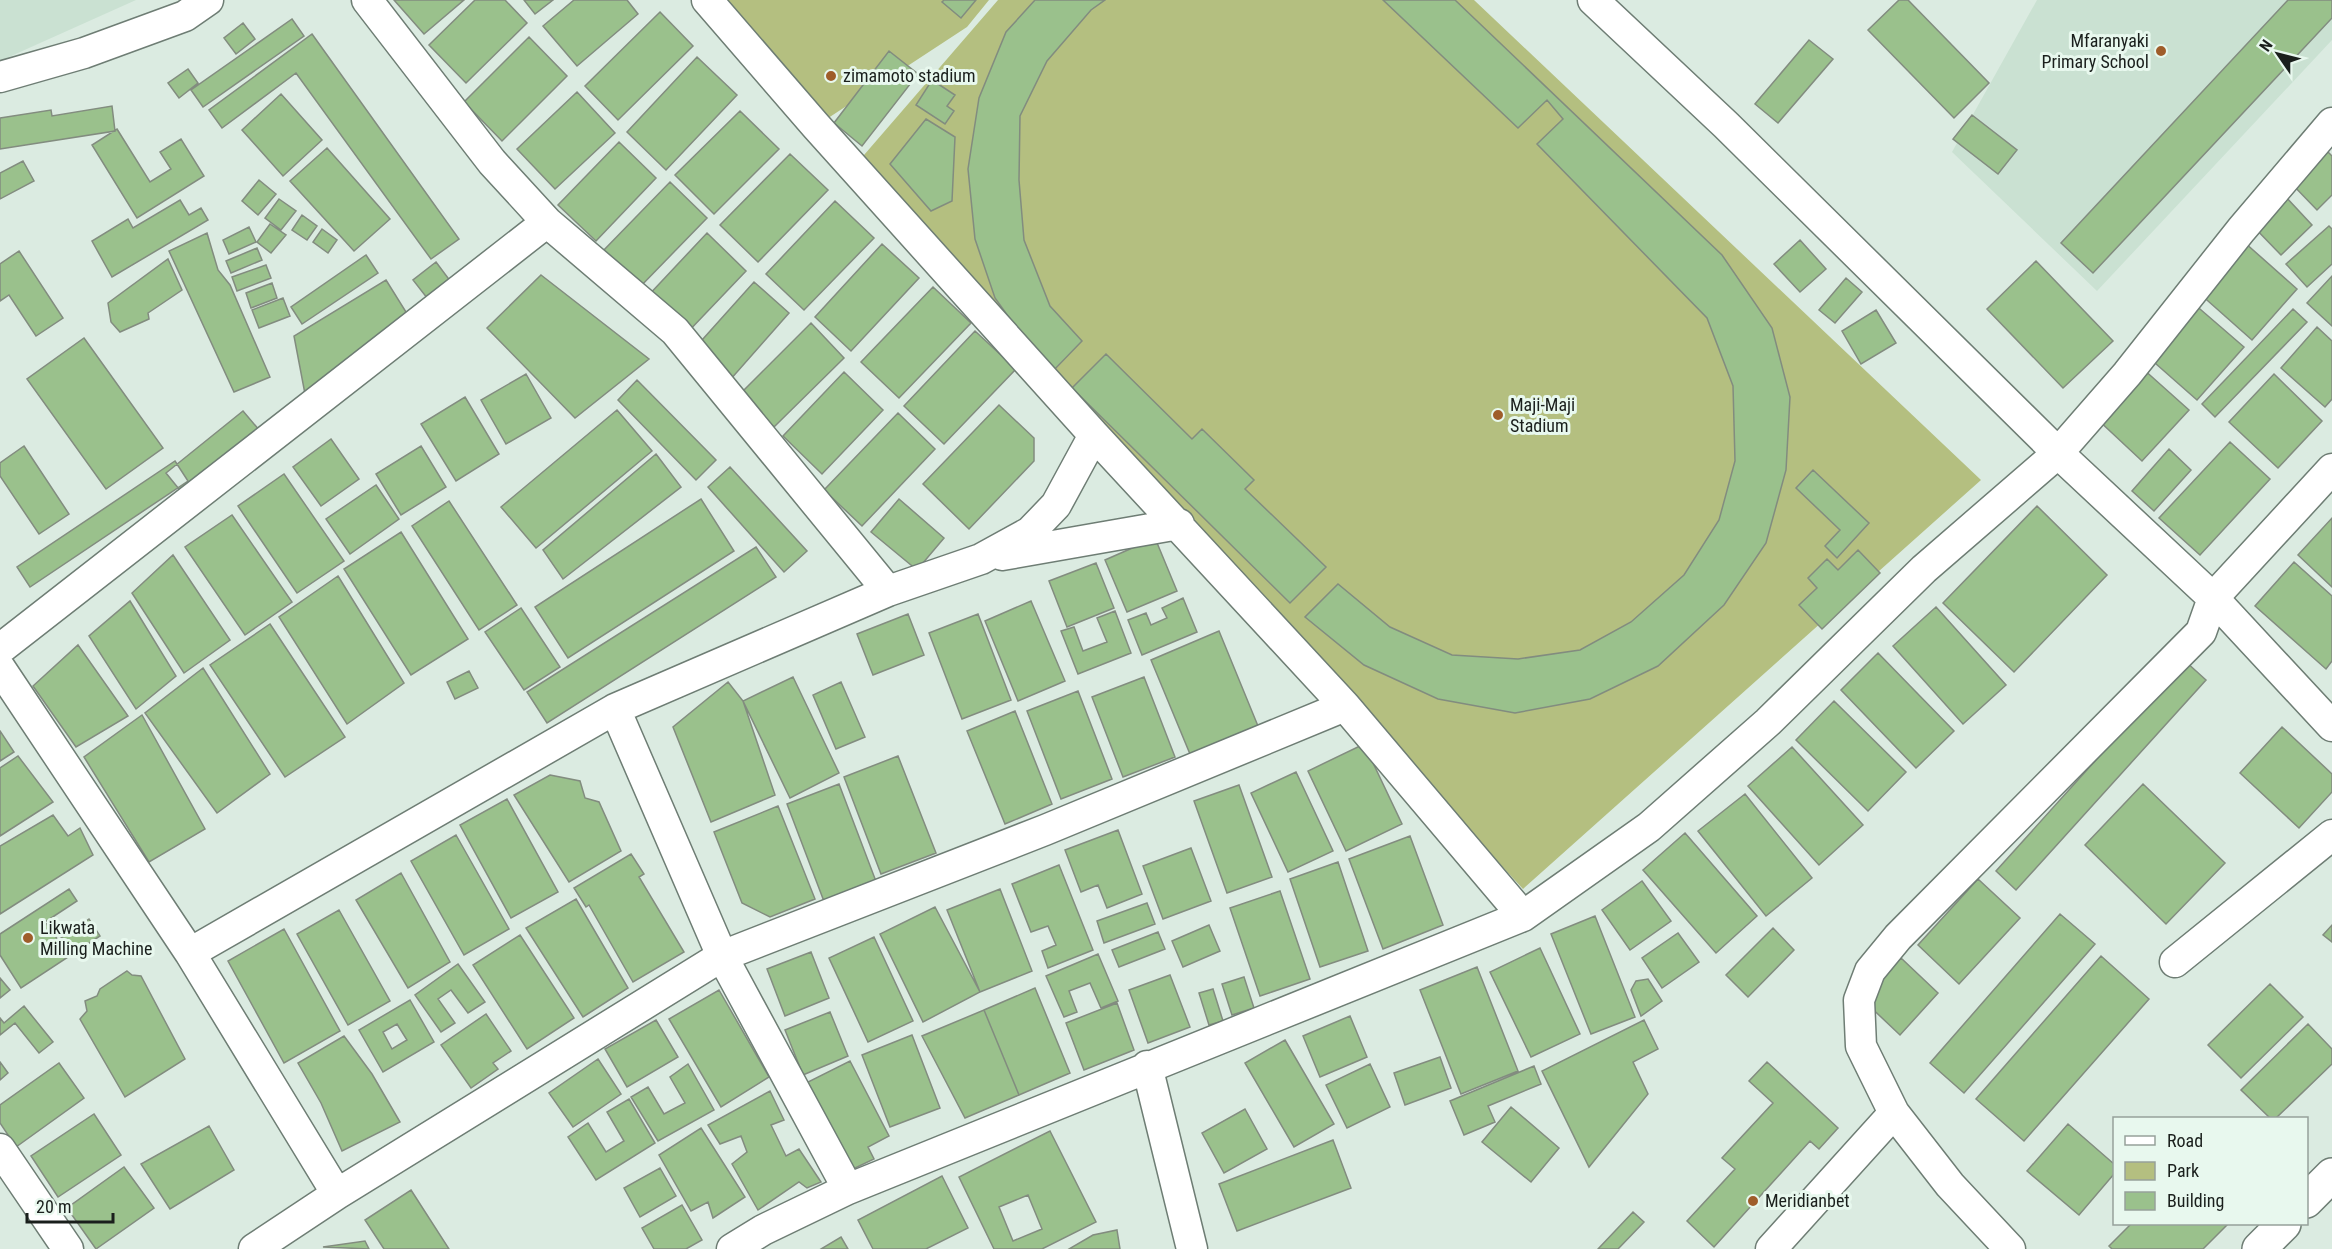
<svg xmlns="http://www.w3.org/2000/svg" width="2332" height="1249" font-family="'Roboto Condensed',sans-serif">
	<rect width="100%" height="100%" fill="#dbebe1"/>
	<path fill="#cae1d2" d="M0,0H136L0,61Z
		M2037,0H2332V40L2097,291L1952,152Z"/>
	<path fill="#b4bf80" d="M700,0H989L967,27L816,126Z
		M998,0H1474L1981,480L1523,889L1023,349L845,177Z"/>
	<path fill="#9ac18c" stroke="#828c7f" stroke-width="1.5" fill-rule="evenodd" d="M394,0H464L424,34Z
		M475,0H505L527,23L466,83L429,45Z
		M524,0H553L535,14Z
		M574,0H627L638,14L577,66L543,26Z
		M944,0H976L961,18L942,2Z
		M1035,0H1105L1091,10L1047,61L1020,116L1019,180L1024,240L1050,306L1082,341L1053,371L1023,337L995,298L975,239L968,169L979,98L1006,32Z
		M1383,0H1455L1722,255L1772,328L1790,397L1786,470L1766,543L1724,605L1658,666L1590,699L1515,713L1438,699L1364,665L1305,617L1338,584L1390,627L1452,655L1518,659L1580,650L1631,622L1684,575L1719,520L1735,461L1733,386L1707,318L1537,144L1563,119L1547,100L1518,128Z
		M1899,0H1908L1989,83L1954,118L1868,30Z
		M2288,0H2332V18L2093,273L2061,243Z
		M660,12L693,46L618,120L585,86Z
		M292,19L304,36L203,107L191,90Z
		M243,23L255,39L236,54L224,38Z
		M312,34L459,239L431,259L296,73L222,128L209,110Z
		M529,37L567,76L502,141L464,102Z
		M1809,40L1833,59L1778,123L1755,104Z
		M889,51L918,74L862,146L834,123Z
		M697,57L737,95L666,170L627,132Z
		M188,69L198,83L179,98L168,83Z
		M932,80L955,95L947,106L954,111L945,124L916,105Z
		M577,92L615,133L555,189L517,149Z
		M281,94L322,140L283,176L242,130Z
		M112,106L115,131L0,149V118L51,110L52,116Z
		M740,111L779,149L714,214L675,175Z
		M1972,115L2017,150L1998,174L1953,139Z
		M926,119L955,137L952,201L931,211L890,164Z
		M117,129L150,182L171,169L160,152L181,139L204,176L137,218L92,145Z
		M619,142L656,178L596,241L558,205Z
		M327,148L390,219L354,251L290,181Z
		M2324,148L2332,156V195L2317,210L2290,182Z
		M790,154L828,190L758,262L720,225Z
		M23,161L34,181L0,199V173Z
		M259,180L276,194L258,215L242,201Z
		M670,182L707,218L638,289L601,253Z
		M2283,194L2312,225L2281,255L2251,224Z
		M279,199L296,211L281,230L265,218Z
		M180,200L189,215L201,208L208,220L112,277L92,241L128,219L133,228Z
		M835,201L874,238L804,310L766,274Z
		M302,215L317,226L307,240L292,230Z
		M270,224L286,235L271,253L257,242Z
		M2329,226L2332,229V264L2307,287L2286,264Z
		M249,227L256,242L229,254L223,240Z
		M322,229L337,240L328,253L313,242Z
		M207,233L218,270L230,285L270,377L234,392L169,251Z
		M707,233L746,271L685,335L646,298Z
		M1800,240L1826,269L1800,292L1774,264Z
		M2244,242L2297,289L2252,340L2199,293Z
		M882,244L919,278L851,351L815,317Z
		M257,248L262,260L231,273L226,261Z
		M19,251L63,318L36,336L9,295L0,301V264Z
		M366,255L378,273L302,324L291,307Z
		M168,259L182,290L148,313L149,319L120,332L111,322L108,303Z
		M2036,261L2113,341L2063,388L1987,309Z
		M436,262L454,286L431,303L413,280Z
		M266,265L271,278L237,291L232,277Z
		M541,275L649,359L575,418L487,328Z
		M2332,276V326L2307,303Z
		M1846,278L1862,292L1835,323L1819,310Z
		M386,280L411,320L305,394L294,336Z
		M754,282L789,313L730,380L694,349Z
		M272,283L277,298L251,308L246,293Z
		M933,287L971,323L899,398L861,362Z
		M283,298L290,316L259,328L252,310Z
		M2193,303L2244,347L2197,400L2147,356Z
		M2293,309L2307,322L2215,417L2202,404Z
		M1876,310L1896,343L1861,364L1842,331Z
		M811,323L844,358L774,427L741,393Z
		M2317,327L2332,341V399L2325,407L2281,368Z
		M975,331L1016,369L944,444L904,406Z
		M84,338L163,448L106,489L27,379Z
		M1106,354L1192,439L1202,429L1254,480L1245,489L1326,567L1290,603L1072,388Z
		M2142,368L2189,410L2142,461L2096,418Z
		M844,372L883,410L822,474L783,436Z
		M526,374L551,418L506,444L481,400Z
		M2274,374L2322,421L2278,468L2229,422Z
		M637,380L716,460L696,480L618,400Z
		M465,397L499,454L456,481L421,424Z
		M999,405L1034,438V461L969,529L923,484Z
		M617,410L652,451L536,548L501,507Z
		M243,411L260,431L183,494L166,473Z
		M898,413L935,449L862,526L824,490Z
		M331,439L359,479L321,506L293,467Z
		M2230,442L2270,479L2200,555L2159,518Z
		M24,446L69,514L39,534L0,476V463Z
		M421,446L446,487L401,515L376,474Z
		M2169,449L2191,470L2154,511L2132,491Z
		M656,454L681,487L563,579L543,550Z
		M175,461L188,481L30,587L17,567Z
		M730,467L807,551L784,572L708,487Z
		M1813,470L1869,523L1837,558L1825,546L1840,530L1796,488Z
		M284,474L344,561L297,593L238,506Z
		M376,485L399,519L350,554L326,519Z
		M701,499L734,551L568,658L535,607Z
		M899,499L944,538L917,570L871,532Z
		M449,501L517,605L479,630L412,526Z
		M2037,506L2107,575L2014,672L1943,603Z
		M232,515L292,602L245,635L185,547Z
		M2332,518V587L2298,555Z
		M401,532L468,639L411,675L344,569Z
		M1155,538L1177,591L1127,612L1105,560Z
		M756,547L776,577L547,723L527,692Z
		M1858,550L1880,573L1822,629L1799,605L1817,588L1808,578L1827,559L1838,570Z
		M173,555L230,640L184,673L132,593Z
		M2294,562L2332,596V661L2326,669L2255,606Z
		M1096,563L1114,608L1067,627L1049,581Z
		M338,576L404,683L347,724L279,617Z
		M1183,598L1197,632L1142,655L1128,620L1146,613L1151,625L1167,618L1162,608Z
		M130,601L176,676L136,709L89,636Z
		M1031,601L1065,681L1018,701L985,621Z
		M1936,607L2006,685L1963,724L1893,646Z
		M521,608L560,667L524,690L485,632Z
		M1115,611L1131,653L1078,674L1061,631L1074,627L1083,651L1107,642L1097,618Z
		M908,614L924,655L873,675L857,634Z
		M978,614L1011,700L962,719L929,633Z
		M270,624L345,737L285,777L210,665Z
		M1219,631L1258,726L1190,754L1151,660Z
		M78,645L128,716L76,747L33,686Z
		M1878,653L1954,731L1916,768L1841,690Z
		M2185,661L2206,680L2016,890L1996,871Z
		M203,668L270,774L217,813L145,713Z
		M469,671L478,688L455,699L447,682Z
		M793,677L839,773L790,798L743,701Z
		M1144,677L1175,757L1123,777L1092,697Z
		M728,682L743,701L775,795L711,822L673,727Z
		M841,682L865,737L836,749L813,695Z
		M1078,691L1112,779L1061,799L1027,711Z
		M1834,701L1906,772L1868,811L1796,740Z
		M1015,711L1052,804L1005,824L967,731Z
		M142,715L205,829L149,862L84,757Z
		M2282,727L2332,774V792L2299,828L2240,773Z
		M0,731L14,752L0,761Z
		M1364,744L1402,824L1346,851L1308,771Z
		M1792,747L1863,825L1819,865L1748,786Z
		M18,756L53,802L0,836V768Z
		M898,756L936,853L881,874L844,777Z
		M1296,772L1333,851L1288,872L1251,793Z
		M550,775L580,781L585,798L599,802L621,851L569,882L514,795Z
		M839,784L877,884L825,904L787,804Z
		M2143,784L2225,863L2166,924L2085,845Z
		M1239,785L1272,877L1227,893L1194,801Z
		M1745,794L1812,878L1766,916L1698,831Z
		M507,799L558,892L511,918L460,825Z
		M778,806L815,899L770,917L742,903L714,832Z
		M53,815L68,836L80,828L93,855L0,914V846Z
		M1118,830L1142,894L1107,908L1098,885L1081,892L1065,850Z
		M1685,833L1757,916L1716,953L1643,870Z
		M456,835L509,929L464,955L411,861Z
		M1410,836L1443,925L1383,949L1349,859Z
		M1191,848L1211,901L1163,919L1143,866Z
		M631,854L644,874L639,877L684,952L633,982L589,905L586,907L574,888Z
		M1338,862L1368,951L1320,967L1290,879Z
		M1059,865L1093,950L1048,968L1042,951L1056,945L1048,926L1031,932L1012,884Z
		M401,873L450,962L408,988L356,900Z
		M1978,879L2020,918L1959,984L1918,945Z
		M1642,881L1671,921L1630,950L1602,910Z
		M69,889L77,901L45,922L58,940L89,919L100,936L21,988L0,955V934Z
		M1000,889L1032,971L980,992L947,910Z
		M1280,891L1310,979L1260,996L1230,908Z
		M576,899L628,988L583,1017L526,928Z
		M1147,903L1155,924L1104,943L1097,921Z
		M935,907L980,992L923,1022L880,934Z
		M339,910L390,1001L348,1025L297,934Z
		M2060,914L2095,944L1964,1093L1930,1063Z
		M1595,916L1635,1017L1591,1034L1551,934Z
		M1209,925L1220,951L1183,967L1172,941Z
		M2332,925V942L2323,935Z
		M1773,928L1794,950L1748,997L1726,975Z
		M284,929L340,1031L284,1063L228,961Z
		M1158,932L1165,949L1119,967L1112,950Z
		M1678,933L1699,962L1662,988L1642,958Z
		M520,935L574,1018L527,1049L473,965Z
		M874,937L913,1021L868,1042L829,958Z
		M1540,948L1580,1034L1531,1057L1490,972Z
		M811,952L829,998L785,1016L767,969Z
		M1098,954L1118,1001L1101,1008L1090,983L1069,991L1077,1012L1064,1017L1046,976Z
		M2101,956L2149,999L2024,1141L1976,1099Z
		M1901,958L1938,993L1900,1035L1862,999Z
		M458,964L485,1002L468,1013L451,990L438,999L455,1023L441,1032L415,995Z
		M1477,967L1518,1071L1461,1094L1420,990Z
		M127,971L132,975L141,976L185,1059L125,1097L80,1019L87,1011L85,1001L97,996L100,989Z
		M1170,975L1190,1027L1148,1043L1129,990Z
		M1244,977L1254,1008L1232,1015L1222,984Z
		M0,978L10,990L0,998Z
		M1648,979L1662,1001L1641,1016L1631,990L1636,981Z
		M2270,984L2303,1017L2241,1078L2208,1045Z
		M1035,988L1070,1073L1019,1095L984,1010Z
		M1213,989L1223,1021L1209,1025L1199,993Z
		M719,990L769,1077L721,1107L669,1019Z
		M410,1000L434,1042L383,1072L359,1030ZM397,1024L407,1040L392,1049L383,1032Z
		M1117,1003L1134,1050L1084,1070L1066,1023Z
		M24,1006L53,1042L39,1053L15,1023L0,1035V1018L4,1023Z
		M984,1010L1019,1095L965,1118L922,1036Z
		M830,1012L848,1056L803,1075L785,1030Z
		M486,1014L511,1051L493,1063L498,1069L471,1088L441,1045Z
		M1350,1016L1367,1057L1320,1077L1303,1036Z
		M656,1020L678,1057L627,1087L605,1049Z
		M1644,1020L1658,1049L1633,1062L1648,1094L1589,1167L1542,1071Z
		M2308,1024L2332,1049V1064L2276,1118H2270L2241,1090Z
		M912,1035L940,1108L890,1127L862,1055Z
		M344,1036L372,1074L400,1122L342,1151L321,1103L298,1063Z
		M1285,1040L1334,1124L1294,1147L1245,1063Z
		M1440,1057L1451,1088L1405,1105L1394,1073Z
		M598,1059L621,1094L573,1127L549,1093Z
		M850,1061L889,1136L868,1147L874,1159L851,1170L806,1083Z
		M0,1062L8,1073L0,1080Z
		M1767,1062L1838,1128L1819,1149L1810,1141L1714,1247L1687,1221L1735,1169L1722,1158L1773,1103L1749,1081Z
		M59,1063L84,1098L16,1147L0,1123V1105Z
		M688,1064L714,1110L658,1141L631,1097L648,1087L664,1114L685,1103L670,1077Z
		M1370,1064L1390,1107L1347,1128L1326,1085Z
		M1534,1066L1541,1084L1488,1106L1495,1122L1464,1135L1450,1101Z
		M770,1091L784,1120L771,1125L786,1156L799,1149L821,1182L807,1188L799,1182L758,1210L732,1164L747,1152L741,1136L720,1144L708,1125Z
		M629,1099L655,1143L596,1180L568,1137L588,1123L606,1152L624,1141L607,1112Z
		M1511,1107L1559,1148L1531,1182L1482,1142Z
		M1245,1109L1267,1149L1224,1173L1202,1133Z
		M94,1114L121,1155L58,1197L31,1156Z
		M2068,1124L2114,1164V1174L2079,1215L2027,1171Z
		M209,1126L234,1170L170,1209L141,1164Z
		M701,1128L745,1197L713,1218L708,1202L691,1211L659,1155Z
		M1050,1131L1096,1222L1042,1249H994L959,1177ZM1028,1195L1042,1229L1013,1241L999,1207Z
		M1333,1140L1351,1188L1237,1231L1219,1184Z
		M124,1167L154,1208L96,1249L67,1208Z
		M660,1168L676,1196L640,1217L624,1188Z
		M942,1176L968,1228L926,1249H873L858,1220Z
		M411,1190L449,1249H384L365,1220Z
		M682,1205L702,1240L686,1249H654L642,1228Z
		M1633,1212L1644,1222L1618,1249H1598Z
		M2131,1224H2228L2203,1249H2112L2109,1246Z
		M1117,1230L1120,1249H1069L1093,1235Z
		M841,1237L848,1249H821Z
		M365,1241L369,1249L323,1247Z"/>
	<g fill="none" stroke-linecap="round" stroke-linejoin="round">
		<defs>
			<path id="minor" d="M367,0L492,162L547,222L675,331L888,591
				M707,0L816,126L1094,435L1345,706L1523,916
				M1593,0L1726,125L2058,453L2213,598L2332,726
				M0,77L84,53L185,16L208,0
				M1002,555L1179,524
				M0,649L547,222
				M0,668L190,953L337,1194
				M615,709L722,956L848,1189
				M190,953L615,709L888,591L981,559L1030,532L1056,505L1094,435
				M2175,962L2332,835
				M1147,1066L1192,1249
				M0,1149L68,1249
				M254,1249L337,1194L722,956L1045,830L1345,706
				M732,1249L763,1230L848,1189L1523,916L1649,827L1768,722L1924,569L2058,453L2127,374L2241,230L2332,123
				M1771,1249L1894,1113
				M2010,1249L1950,1185L1894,1113L1861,1046L1859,1000L1870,971L1898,937L2201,632L2213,598L2332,469"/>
			<path id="highway" d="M2306,1201L2332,1175
				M2259,1249L2284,1224"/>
		</defs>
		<use href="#minor" stroke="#6e7d74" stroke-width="33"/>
		<use href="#highway" stroke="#6e7d74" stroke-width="36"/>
		<use href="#minor" stroke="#fff" stroke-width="30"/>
		<use href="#highway" stroke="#fff" stroke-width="33"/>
	</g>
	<g fill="#9f5d2a" stroke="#e8f8ee" stroke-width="2">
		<circle cx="2161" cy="51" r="6"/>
		<circle cx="831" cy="76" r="6"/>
		<circle cx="1498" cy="415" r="6"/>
		<circle cx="28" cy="938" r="6"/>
		<circle cx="1753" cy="1201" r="6"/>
	</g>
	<g text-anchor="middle" stroke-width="6" stroke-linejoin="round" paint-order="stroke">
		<g font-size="18" fill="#1a1f1c" stroke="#e8f8ee" text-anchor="start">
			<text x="2149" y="47" text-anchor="end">Mfaranyaki<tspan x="2149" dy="21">Primary School</tspan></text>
			<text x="843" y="82">zimamoto stadium</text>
			<text x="1510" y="411">Maji-Maji<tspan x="1510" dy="21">Stadium</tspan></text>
			<text x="40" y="934">Likwata<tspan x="40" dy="21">Milling Machine</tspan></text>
			<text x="1765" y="1207">Meridianbet</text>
		</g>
	</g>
	<rect x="2113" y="1117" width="195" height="108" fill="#e8f8ee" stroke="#96a19a" stroke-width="1.5"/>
	<rect x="2125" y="1136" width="30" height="9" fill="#ffffff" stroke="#96a19a" stroke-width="1.5"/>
	<text x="2167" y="1147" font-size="18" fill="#1a1f1c">Road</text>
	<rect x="2125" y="1162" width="30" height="18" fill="#b4bf80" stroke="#96a19a" stroke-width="1.5"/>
	<text x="2167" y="1177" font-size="18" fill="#1a1f1c">Park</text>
	<rect x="2125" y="1192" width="30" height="18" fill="#9ac18c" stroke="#96a19a" stroke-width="1.5"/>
	<text x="2167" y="1207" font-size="18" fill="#1a1f1c">Building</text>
	<g transform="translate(2278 54) rotate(305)" stroke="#e8f8ee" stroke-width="4.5" paint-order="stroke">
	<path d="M0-4.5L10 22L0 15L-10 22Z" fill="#1a1f1c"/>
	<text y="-9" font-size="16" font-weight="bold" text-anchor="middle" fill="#1a1f1c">N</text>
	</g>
	<path d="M27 1213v9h86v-9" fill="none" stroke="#1a1f1c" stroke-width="3"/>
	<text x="36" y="1213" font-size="18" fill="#1a1f1c" stroke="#e8f8ee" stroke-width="4.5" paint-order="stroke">20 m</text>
</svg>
